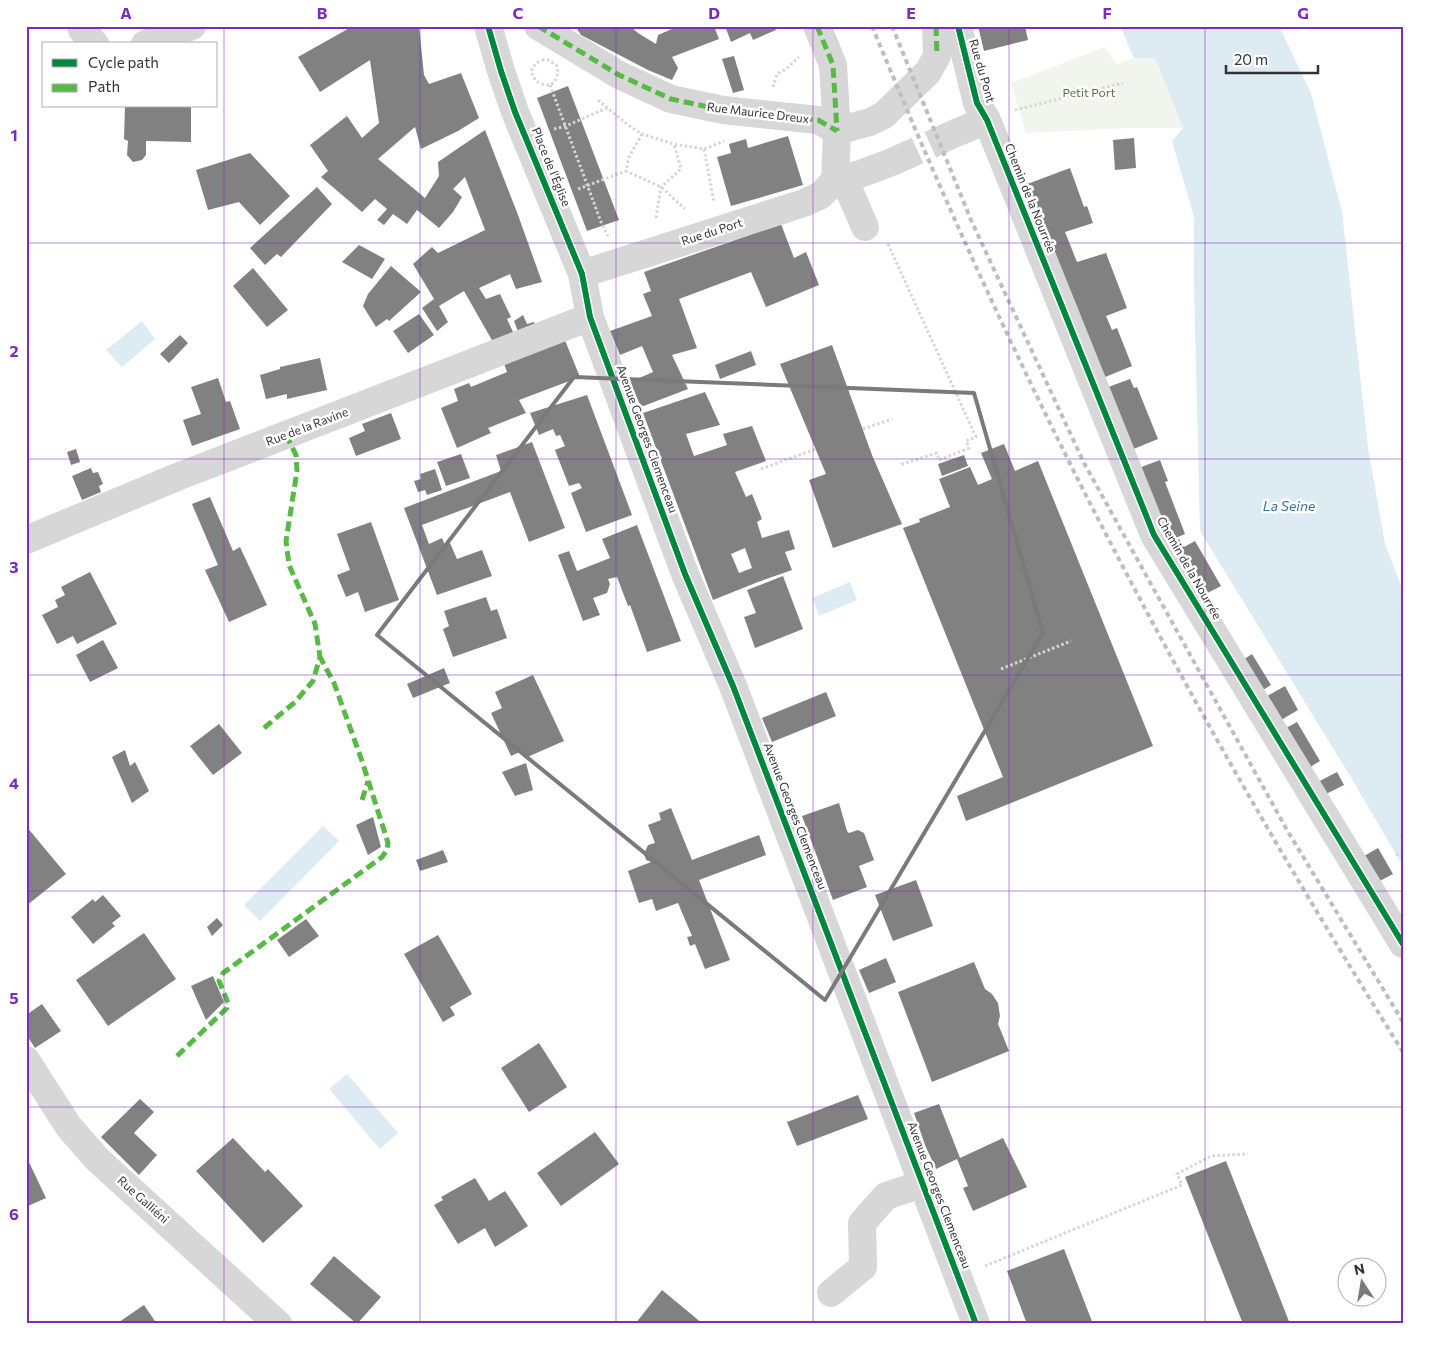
<svg xmlns="http://www.w3.org/2000/svg" width="1429" height="1350" font-family="Commissioner,sans-serif">
	<rect width="100%" height="100%" fill="#fff"/>
	<path fill="#f1f5ed" d="M1105,47L1116,64L1134,58H1155L1183,128H1129L1026,133L1011,83Z"/>
	<path fill="#ddebf3" d="M1120,26H1279L1311,93L1342,212L1368,448L1385,544L1403,590V866L1347,771L1200,531L1194,284V217L1172,141L1183,128L1155,58H1134Z
		M142,321L155,339L122,367L106,350Z
		M850,582L857,600L819,616L812,598Z
		M323,826L339,841L260,921L244,905Z
		M347,1074L398,1133L380,1149L329,1089Z"/>
	<path fill="#818181" fill-rule="evenodd" d="M353,26H419L424,75L429,84L461,73L479,118L458,131L421,149L415,127L378,159L425,198L439,176L438,162L485,130L518,215L542,282L516,289L510,274L479,288L486,299L500,294L511,317L507,319L514,334L493,342L464,291L439,306L448,322L437,331L422,308L434,299L413,264L432,247L438,253L485,230L465,177L453,189L462,197L453,212L439,228L417,210L407,224L393,214L384,225L377,220L387,209L375,199L362,212L321,177L328,171L310,145L347,116L362,138L379,123L370,60L320,92L298,57Z
		M575,26H630L638,33L656,44L658,35L679,26H714L719,39L672,57L678,68L672,80L648,70L581,35Z
		M725,26H774L776,30L753,40L750,33L731,42Z
		M978,26H1025L1028,40L984,51Z
		M734,56L744,90L733,93L722,59Z
		M568,86L619,220L587,231L537,98Z
		M125,106H191V142L146,141V155L142,160L133,162L127,155L128,141L124,139Z
		M788,136L803,185L731,206L717,157L731,153L729,144L746,139L748,148Z
		M1134,138L1136,168L1115,170L1113,140Z
		M250,153L290,196L260,225L239,202L208,210L196,170Z
		M1070,168L1084,207L1087,206L1093,223L1065,232L1077,262L1106,253L1127,308L1106,316L1112,330L1117,328L1132,366L1098,380L1022,186Z
		M317,187L332,204L281,257L277,254L265,265L250,248Z
		M781,224L794,258L806,252L819,285L766,307L751,272L679,299L697,348L672,355L688,389L641,407L630,382L653,372L642,346L620,355L610,331L652,316L643,294L651,291L644,272Z
		M359,245L385,259L372,279L342,262Z
		M391,266L421,292L389,321L387,319L376,327L363,306L368,294Z
		M253,268L288,310L267,327L233,286Z
		M419,314L434,335L408,353L393,331Z
		M523,315L527,324L534,322L536,327L519,334L514,321Z
		M180,335L188,343L169,363L160,354Z
		M564,338L580,377L519,400L526,413L488,428L491,433L457,448L441,408L458,401L454,389L469,383L471,387L507,372L503,361Z
		M832,345L872,455L902,524L833,548L809,480L826,474L780,364Z
		M751,351L756,365L720,379L715,365Z
		M320,358L327,390L287,399V394L266,399L260,375L280,369V367Z
		M218,378L226,402L230,401L240,429L192,446L183,420L201,414L191,387Z
		M1130,379L1134,388L1137,387L1158,439L1131,450L1103,389Z
		M705,392L720,425L686,434L694,456L727,445L723,434L752,426L766,461L735,472L746,497L752,494L762,519L757,522L762,538L789,530L795,549L785,552L792,570L758,582L713,600L643,413ZM745,548L752,568L739,573L731,554Z
		M587,395L632,515L586,532L571,493L582,488L579,483L569,486L555,450L565,446L560,435L556,436L553,429L539,435L530,413Z
		M391,413L401,439L356,456L349,438L365,431L362,424Z
		M532,442L565,528L529,542L510,492L422,525L429,544L442,538L445,545L450,543L457,559L482,550L492,576L437,595L404,508L501,471L496,455Z
		M1004,444L1015,471L1038,461L1153,746L966,821L957,796L1003,777L903,528L920,522L919,519L950,507L939,479L970,467L978,485L992,479L981,453Z
		M76,449L80,462L71,465L67,452Z
		M461,454L470,478L446,486L437,462Z
		M964,455L968,466L942,476L938,464Z
		M1160,460L1168,481L1165,482L1185,534L1166,542L1136,469Z
		M91,468L93,473L98,472L103,484L99,486L101,492L82,500L72,476Z
		M435,469L442,490L427,495L425,490L418,492L414,481L421,479L420,474Z
		M210,497L233,551L240,547L267,605L229,622L205,570L218,565L192,504Z
		M371,522L399,600L365,612L358,592L346,597L337,575L350,570L337,534Z
		M637,525L681,641L647,652L630,605L628,606L617,577L608,579L610,584L607,593L593,598L600,615L583,621L558,555L569,551L577,571L610,558L602,539Z
		M1179,539L1184,547L1195,541L1221,586L1196,599L1166,547Z
		M90,572L117,624L77,644L73,636L57,644L42,615L58,607L55,600L65,595L61,587Z
		M783,576L803,629L755,648L744,617L756,613L747,590Z
		M486,597L491,611L497,609L507,638L453,657L443,629L449,626L444,611Z
		M103,640L118,668L90,682L76,655Z
		M1252,654L1271,685L1258,693L1240,662Z
		M444,668L450,683L413,698L407,684Z
		M533,675L564,741L525,758L522,751L511,756L491,713L502,708L495,692Z
		M1285,686L1298,710L1276,723L1262,699Z
		M826,692L836,716L772,742L762,718Z
		M1297,722L1320,761L1302,772L1279,732Z
		M219,724L242,753L213,775L190,746Z
		M125,750L130,766L135,762L149,791L132,803L112,757Z
		M526,763L533,790L515,796L502,772Z
		M1337,772L1344,785L1320,797L1314,784Z
		M839,803L847,831L849,833L858,830L864,833L874,860L859,866L867,887L833,900L802,816Z
		M671,808L692,860L759,835L766,855L699,880L730,960L705,969L695,944L690,946L687,937L692,936L678,903L656,911L652,899L639,903L628,871L651,862L646,860L644,854L648,845L655,843L648,825L661,820L659,813Z
		M373,817L381,847L368,855L356,825Z
		M26,826L66,874L26,906Z
		M1378,848L1393,874L1376,883L1359,859Z
		M443,850L448,862L420,871L416,860Z
		M916,880L933,926L893,941L875,895Z
		M103,895L121,916L112,923L115,926L93,944L71,917L93,899L95,902Z
		M217,918L223,925L212,936L207,927Z
		M306,919L319,936L289,957L277,940Z
		M144,933L176,979L108,1026L76,980Z
		M438,935L472,994L450,1007L455,1015L443,1022L404,954Z
		M886,958L896,982L869,993L859,970Z
		M974,962L985,989L992,994L998,1003L1000,1016L998,1024L1009,1051L932,1082L898,992Z
		M213,976L224,1002L206,1020L191,986Z
		M42,1004L61,1031L35,1048L26,1034V1015Z
		M539,1043L567,1087L529,1112L501,1068Z
		M858,1095L868,1119L797,1146L787,1122Z
		M140,1099L154,1112L134,1133L157,1155L139,1175L101,1137Z
		M939,1104L960,1158L1003,1138L1027,1187L973,1211L963,1188L968,1186L957,1159L936,1169L925,1145L914,1113Z
		M595,1132L619,1164L561,1206L537,1173Z
		M233,1138L265,1172L268,1169L303,1206L263,1243L196,1171Z
		M28,1160L46,1198L26,1207V1161Z
		M1226,1161L1290,1324H1243L1185,1177Z
		M475,1178L489,1201L505,1191L528,1226L495,1247L485,1228L458,1244L434,1205L443,1200L441,1197Z
		M1064,1249L1093,1324H1027L1007,1271Z
		M334,1256L381,1297L357,1324L310,1284Z
		M662,1290L703,1324H635Z
		M144,1305L157,1324H121L119,1322Z"/>
	<g fill="none" stroke-linecap="round" stroke-linejoin="round">
		<path stroke="#d6d6d6" stroke-width="28" stroke-dasharray="28 14" stroke-linecap="butt" d="M892,162L956,133"/>
		<path stroke="#d6d6d6" stroke-width="3" stroke-dasharray="2.5 2.5" stroke-linecap="butt" d="M542,60H549L557,66C559,74 557,81 550,85C538,85 535,81 531,71L536,63Z
			M550,85L601,222L608,236
			M773,87L777,74L786,69L799,57
			M598,100L628,125L642,134L674,144L704,149L724,141
			M1015,110L1123,83
			M554,129L566,126L609,107
			M642,134L629,157L626,171L661,187L685,209
			M704,149L714,202
			M578,189L626,171
			M656,218L661,187L681,169L674,144
			M888,244L976,437L966,441L969,448L939,460L937,453L899,465
			M863,429L892,419
			M761,469L816,449
			M1001,669L1071,641
			M1401,835L1403,837
			M1396,855L1403,852
			M985,1266L1182,1185L1177,1174L1211,1156L1248,1154"/>
		<path stroke="#d7d7d7" stroke-width="28" d="M81,26L82,30L95,44
			M488,26L501,71L515,112L582,274L590,317L685,574L733,686L976,1324
			M538,26L619,75L671,99L723,110L818,120L837,131L870,122L884,115L928,72L937,56L936,26
			M958,26L977,103L987,120L1154,535L1403,944
			M145,44L192,26
			M956,133L987,120
			M835,180L860,174L892,162
			M835,180L849,190L865,227
			M582,274L804,203L821,195L835,180L837,131L833,65L817,26
			M26,540L177,477L590,317
			M26,1060L69,1127L97,1159L278,1324
			M831,1293L863,1267L862,1223L886,1196L922,1184"/>
		<path stroke="#bebebe" stroke-width="4" stroke-dasharray="5 4" stroke-linecap="butt" d="M872,26C950,216 1036,403 1132,584C1216,743 1307,899 1403,1052
			M892,26L971,220L1084,463L1287,830L1403,1022"/>
		<path stroke="#58b947" stroke-width="5" stroke-dasharray="10 5" stroke-linecap="butt" d="M538,26L619,75L671,99L723,110L818,120L837,131
			M817,26L833,65L837,131
			M936,26L937,56
			M264,728L295,702L313,681L320,657L315,624L289,565L286,541L297,471L296,455L286,435
			M362,800L368,781
			M177,1056L227,1008L228,1003L219,981L223,973L382,857L387,850L388,843L362,761L334,683L320,657"/>
		<defs>
			<path id="cycleway" d="M488,26L501,71L515,112L582,274L590,317L685,574L733,686L976,1324
				M958,26L977,103L987,120L1154,535L1403,944"/>
		</defs>
		<use href="#cycleway" stroke="#fff" stroke-width="9"/>
		<use href="#cycleway" stroke="#00873e" stroke-width="6"/>
	</g>
	<path fill="none" stroke="#7a7a7a" stroke-width="4" stroke-linejoin="round" d="M574,377L974,393L1043,633L825,1000L377,635Z"/>
	<path fill="none" stroke="#7b2cbf" stroke-width="1" stroke-opacity="0.55" d="M224,26V1324M420,26V1324M616,26V1324M813,26V1324M1009,26V1324M1205,26V1324M26,243H1403M26,459H1403M26,675H1403M26,891H1403M26,1107H1403"/>
	<g text-anchor="middle" stroke-width="5" stroke-linejoin="round" paint-order="stroke">
		<g font-size="12" fill="#333" stroke="#fff">
			<text transform="translate(982 71) rotate(74)" y="4">Rue du Pont</text>
			<text transform="translate(758 113) rotate(7)" y="4">Rue Maurice Dreux</text>
			<text transform="translate(551 167) rotate(68)" y="4">Place de l'Église</text>
			<text transform="translate(1030 198) rotate(68)" y="4">Chemin de la Nourrée</text>
			<text transform="translate(712 232) rotate(-18)" y="4">Rue du Port</text>
			<text transform="translate(307 427) rotate(-21)" y="4">Rue de la Ravine</text>
			<text transform="translate(647 439) rotate(70)" y="4">Avenue Georges Clemenceau</text>
			<text transform="translate(1189 568) rotate(60)" y="4">Chemin de la Nourrée</text>
			<text transform="translate(795 816) rotate(69)" y="4">Avenue Georges Clemenceau</text>
			<text transform="translate(939 1195) rotate(69)" y="4">Avenue Georges Clemenceau</text>
			<text transform="translate(143 1200) rotate(42)" y="4">Rue Galliéni</text>
		</g>
		<g font-size="12" fill="#56703f" stroke="#fff">
			<text x="1089" y="97">Petit Port</text>
		</g>
		<g font-size="14" font-style="italic" fill="#3f7597" stroke="#fff">
			<text x="1289" y="511">La Seine</text>
		</g>
	</g>
	<rect width="1429" height="1350" fill="none" stroke="#ffffff" stroke-width="55"/>
	<rect x="42" y="42" width="175" height="65" fill="#ffffff" stroke="#adadad"/>
	<rect x="52" y="59" width="25" height="8" fill="#00873e" stroke="#adadad"/>
	<text x="88" y="68" font-size="15" fill="#333333">Cycle path</text>
	<rect x="52" y="84" width="25" height="8" fill="#58b947" stroke="#adadad"/>
	<text x="88" y="92" font-size="15" fill="#333333">Path</text>
	<g transform="translate(1362 1282) rotate(348)"><circle r="24" fill="#ffffff" stroke="#adadad"/>
	<path d="M0-4L9 19L0 12L-9 19Z" fill="#7a7a7a"/>
	<text y="-8" font-size="14" font-weight="bold" text-anchor="middle" fill="#333333">N</text>
	</g>
	<path d="M1226 65v8h92v-8" fill="none" stroke="#333333" stroke-width="2.5"/>
	<text x="1234" y="65" font-size="15" fill="#333333" stroke="#ffffff" stroke-width="4" paint-order="stroke">20 m</text>
	<rect x="28" y="28" width="1374" height="1294" fill="none" stroke="#7b2cbf" stroke-width="2"/>
	<g font-size="16" text-anchor="middle" font-weight="bold" fill="#7b2cbf">
		<text x="126" y="19">A</text>
		<text x="322" y="19">B</text>
		<text x="518" y="19">C</text>
		<text x="714" y="19">D</text>
		<text x="911" y="19">E</text>
		<text x="1107" y="19">F</text>
		<text x="1303" y="19">G</text>
		<text x="14" y="141">1</text>
		<text x="14" y="357">2</text>
		<text x="14" y="573">3</text>
		<text x="14" y="789">4</text>
		<text x="14" y="1004">5</text>
		<text x="14" y="1220">6</text>
	</g>
</svg>
